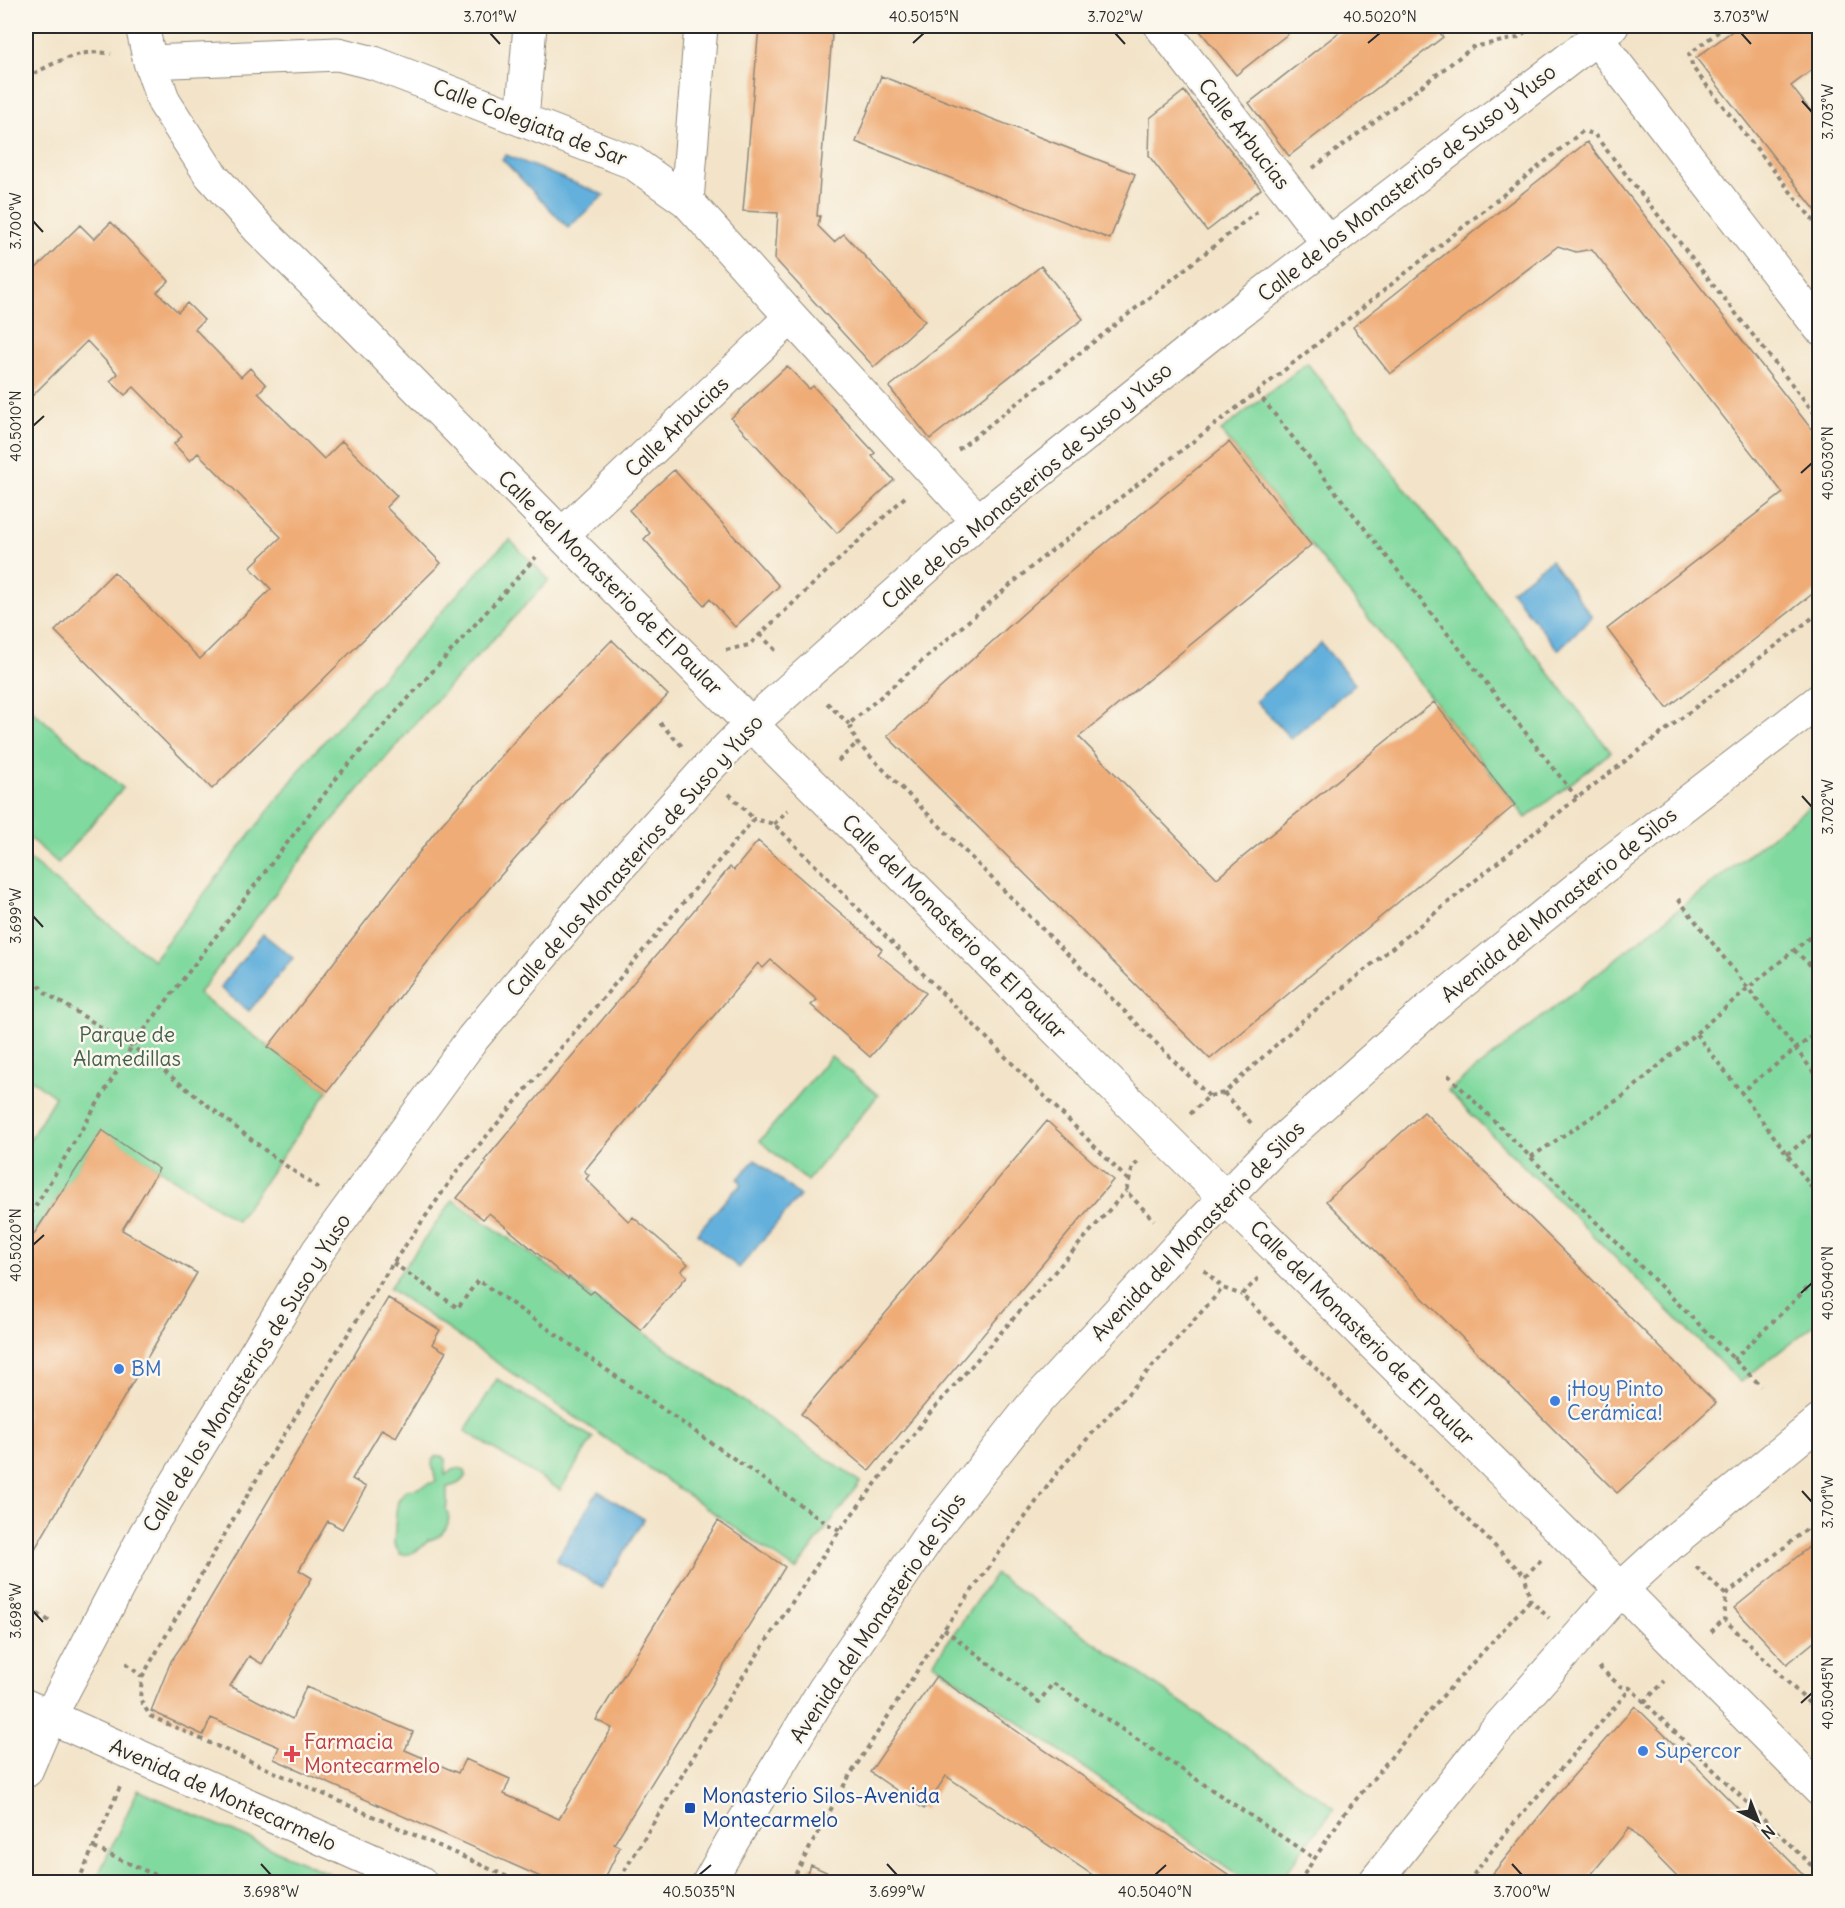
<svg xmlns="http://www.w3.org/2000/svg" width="1845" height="1908" font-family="Delius,sans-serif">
	<rect width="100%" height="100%" fill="#fbf7ec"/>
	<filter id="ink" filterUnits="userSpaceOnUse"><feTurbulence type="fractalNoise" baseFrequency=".0167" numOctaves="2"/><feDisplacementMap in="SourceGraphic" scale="12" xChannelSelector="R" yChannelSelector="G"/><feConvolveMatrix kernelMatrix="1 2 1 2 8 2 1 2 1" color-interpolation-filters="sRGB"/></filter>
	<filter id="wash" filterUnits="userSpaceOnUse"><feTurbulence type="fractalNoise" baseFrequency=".008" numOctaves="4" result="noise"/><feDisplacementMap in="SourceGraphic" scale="24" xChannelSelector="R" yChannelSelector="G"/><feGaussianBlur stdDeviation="1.35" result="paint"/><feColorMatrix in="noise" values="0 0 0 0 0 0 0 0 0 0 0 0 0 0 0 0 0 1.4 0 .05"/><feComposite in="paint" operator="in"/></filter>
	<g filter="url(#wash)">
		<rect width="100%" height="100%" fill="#f3e4c9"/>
		<path fill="#80d99f" stroke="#568265" stroke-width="1.5" d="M1307,363L1611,752L1526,818L1221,431Z
			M510,540L549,580L424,713L317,839L198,994L328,1091L237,1221L102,1131L26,1246V1146L55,1097L26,1075V857L153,960L310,757L495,553Z
			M26,705L123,788L58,863L26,835Z
			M1819,799V1321L1740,1382L1448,1091Z
			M831,1056L878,1095L807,1181L760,1141Z
			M453,1200L860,1482L796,1570L389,1288Z
			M497,1379L593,1438L560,1490L465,1431Z
			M437,1456H442L446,1460L445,1475C452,1471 456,1466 465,1470L466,1475C462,1483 456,1485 447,1487V1504L446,1509C454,1523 442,1538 428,1540C422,1548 410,1557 400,1554L394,1544L396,1512L398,1501L406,1490L416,1489L427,1484L436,1482L432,1464L433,1459Z
			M995,1574L1335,1808L1302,1850L1280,1882H1248L933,1663Z
			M138,1790L348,1882H95Z"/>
		<path fill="#63b0dc" stroke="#476e84" stroke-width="1.5" d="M506,155L604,195L568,228L502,159Z
			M1551,560L1592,617L1558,650L1511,591Z
			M1321,643L1355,684L1291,739L1256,701Z
			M263,934L293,958L249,1011L220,988Z
			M755,1159L800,1196L739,1268L697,1233L735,1189H737L742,1184L738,1179Z
			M598,1491L644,1519L602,1588L556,1560Z"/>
		<g id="blocks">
			<path fill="#efac76" d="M759,26L820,30L832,35L817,216H820L818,226L834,242L844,234L925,321L874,367L775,259L778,213L743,211Z
				M1196,26H1283L1289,33L1236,75Z
				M1347,26H1435L1443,37L1289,156L1249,103Z
				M1739,26H1820V64L1791,86L1820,123V216L1696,58Z
				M881,76L1135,174L1110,239L856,142Z
				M1184,91L1261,189L1207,231L1149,156L1150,118Z
				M1587,142L1820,440V588L1667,708L1607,629L1783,493L1592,249L1576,252L1558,246L1390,374L1353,327Z
				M111,222L169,281L157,292L178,312L187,303L204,320L195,329L241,377L250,368L266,385L258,393L324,459L342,441L397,496L386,507L441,563L212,789L55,631L114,572L200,659L271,589L250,567L281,537L198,453L190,461L174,444L182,436L134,387L125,395L110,381L118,374L87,341L26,402V278L80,225L94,239Z
				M1041,266L1083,319L930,439L889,387Z
				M787,366L809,389L813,386L875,453L872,456L894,480L837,533L731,418Z
				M1229,442L1311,545L1079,737L1217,878L1434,702L1515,805L1210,1059L887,736L1064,577Z
				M674,470L779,586L735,627L710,599L704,605L644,539L650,533L629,510Z
				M612,640L668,695L579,787L493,884L411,982L328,1091L268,1047L435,832L526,728Z
				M758,841L882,949L878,954L926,993L870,1057L811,1005L817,1000L771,960L763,968L758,963L584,1171L589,1175L586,1179L629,1222L633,1217L688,1264L681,1271L687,1276L641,1330L594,1291L590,1294L569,1277L568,1279L489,1213L483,1219L457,1198L487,1162L485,1160L730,867L734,870Z
				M1424,1112L1716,1403L1617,1493L1326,1201Z
				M1047,1121L1113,1180L869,1471L801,1414Z
				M102,1130L159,1169L122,1230L197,1273L26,1564V1246Z
				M388,1298L440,1330L432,1344L446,1352L396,1437L382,1429L352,1479L366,1487L342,1529L328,1521L299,1570L312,1578L262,1664L249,1656L230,1686L292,1719L306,1687L413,1732L405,1750L458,1773L465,1759L510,1779L504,1794L559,1819L612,1728L596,1720L718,1521L785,1567L614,1844L620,1847L603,1882H552L274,1759L279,1747L211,1718L203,1735L151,1711L171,1661L187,1638Z
				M1820,1538V1637L1787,1664L1734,1608Z
				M936,1676L1238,1882H1103L946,1776L924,1809L870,1772Z
				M1635,1706L1694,1764L1811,1882H1682L1629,1828L1585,1882H1486L1559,1792Z
				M811,1865L848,1882H802Z"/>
		</g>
	</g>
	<g filter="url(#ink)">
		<use href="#blocks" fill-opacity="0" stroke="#8f887a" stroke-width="1.5"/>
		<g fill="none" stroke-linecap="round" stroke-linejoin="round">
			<defs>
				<path id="minor" d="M142,26L150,62L164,102L210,174L259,229L335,304L562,535L1164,1137L1621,1589L1820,1790
					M1161,26L1328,243
					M1596,38L1820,328
					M150,62L338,54L374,63L632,162L687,201L791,317L978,521
					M522,119L530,26
					M687,201L701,26
					M562,535L791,317
					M26,1706L420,1882
					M26,1771L49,1718L146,1533L318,1251L473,1038L582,908L706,770L751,724L978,521L1208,336L1612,26
					M709,1882L731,1843L824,1690L929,1536L1032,1406L1179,1246L1274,1148L1428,1010L1596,873L1820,700
					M1375,1882L1491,1736L1621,1589L1671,1543L1820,1421"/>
			</defs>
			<use href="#minor" stroke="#8f887a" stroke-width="35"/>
			<path stroke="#8f887a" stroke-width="4" stroke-dasharray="4.5 4.5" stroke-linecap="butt" d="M1726,26L1689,54L1693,68L1820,229
				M26,78C52,64 80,47 111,54
				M1313,168L1473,47L1517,38L1533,26
				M1257,392L1577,798
				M958,450L1259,210
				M760,634L778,653
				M726,650L749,645L907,495
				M827,703L849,724
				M660,723L682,746
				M838,761L857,743
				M729,794L754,819
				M774,824L788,810
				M1678,899L1820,1080
				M1794,950L1820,974
				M26,972L47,994L132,1046L275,1158L321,1190
				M1820,1030L1741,1092L1820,1199
				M1696,1034L1741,1092
				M1448,1075L1761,1386
				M1209,1096L857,743L849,724L1037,562L1257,392L1583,131L1594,134L1820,420
				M1190,1114L1209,1096L1224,1093
				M1251,1123L1224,1093L1303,1020L1577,798L1820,612
				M1787,1154L1820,1129
				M1531,1157L1625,1095L1748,988L1820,929
				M1138,1162L1133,1167L1126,1191L1154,1220
				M26,1222L132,1046L339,775L536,557
				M393,1263L458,1308L478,1280L829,1525L840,1530
				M1204,1270L1223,1288L1242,1295
				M1258,1278L1242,1295L1525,1576
				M1733,1360L1820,1276
				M1820,1518L1726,1595L1724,1619L1820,1714
				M1541,1560L1525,1576L1530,1600L1549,1618
				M1696,1567L1726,1595
				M30,1609L51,1622
				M944,1629L1039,1702L1053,1683L1315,1859
				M1711,1632L1724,1619
				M126,1663L142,1677L140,1699L150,1716L519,1882
				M1599,1667L1620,1686L1630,1688L1820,1874
				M142,1677L266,1463L393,1263L458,1170L754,819L774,824L1129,1181
				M1644,1702L1665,1681
				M94,1848L171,1882
				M78,1882L120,1787
				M629,1882L620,1878L732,1693L840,1530L929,1414L1126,1191
				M791,1882L847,1780L944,1629L1060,1469L1223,1288
				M1299,1882L1344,1814L1430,1710L1530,1600
				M1468,1882L1502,1837L1630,1689"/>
			<use href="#minor" stroke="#fff" stroke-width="33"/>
		</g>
	</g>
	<path fill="none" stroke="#2b2b2b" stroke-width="2" d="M490,33L500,44M1115,33L1125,44M1741,33L1751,44M913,43L924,33M1368,43L1380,33M1802,101L1812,112M33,221L43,232M33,426L44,416M1801,473L1812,463M1802,796L1812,807M33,916L43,927M33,1245L44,1235M1801,1293L1812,1283M1802,1491L1812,1502M33,1611L43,1622M1801,1703L1812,1693M261,1864L271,1875M887,1864L897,1875M1512,1864L1522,1875M699,1875L711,1865M1155,1875L1166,1865"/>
	<g fill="#3f7fe0" stroke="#fbf7ec" stroke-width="2">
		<circle cx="119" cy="1369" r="6"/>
		<circle cx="1555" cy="1401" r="6"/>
		<circle cx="1643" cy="1751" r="6"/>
	</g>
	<path fill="#e0444e" stroke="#fbf7ec" stroke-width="2" d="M289 1745h6v6h6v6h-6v6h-6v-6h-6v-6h6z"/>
	<rect fill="#1a4fb4" stroke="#fbf7ec" stroke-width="2" x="684" y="1802" width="12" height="12" rx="3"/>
	<g text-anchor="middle" stroke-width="5" stroke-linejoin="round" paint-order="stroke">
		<g font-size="21" fill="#2b2b2b" stroke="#fbf7ec">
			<text transform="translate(530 123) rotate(21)" y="7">Calle Colegiata de Sar</text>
			<text transform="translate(1244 134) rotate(52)" y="7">Calle Arbucias</text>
			<text transform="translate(1407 183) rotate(-38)" y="7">Calle de los Monasterios de Suso y Yuso</text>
			<text transform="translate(677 427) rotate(-44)" y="7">Calle Arbucias</text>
			<text transform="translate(1027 486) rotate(-40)" y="7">Calle de los Monasterios de Suso y Yuso</text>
			<text transform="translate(610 583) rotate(45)" y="7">Calle del Monasterio de El Paular</text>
			<text transform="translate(635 856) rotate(-48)" y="7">Calle de los Monasterios de Suso y Yuso</text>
			<text transform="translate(1559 905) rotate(-39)" y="7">Avenida del Monasterio de Silos</text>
			<text transform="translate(954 927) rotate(45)" y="7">Calle del Monasterio de El Paular</text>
			<text transform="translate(1198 1231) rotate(-46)" y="7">Avenida del Monasterio de Silos</text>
			<text transform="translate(1362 1333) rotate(45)" y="7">Calle del Monasterio de El Paular</text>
			<text transform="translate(247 1373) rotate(-58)" y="7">Calle de los Monasterios de Suso y Yuso</text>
			<text transform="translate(878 1618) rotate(-56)" y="7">Avenida del Monasterio de Silos</text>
			<text transform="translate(223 1795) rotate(24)" y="7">Avenida de Montecarmelo</text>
		</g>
		<g font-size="21" fill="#445f4e" stroke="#fbf7ec">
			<text x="127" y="1042">Parque de<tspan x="127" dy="24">Alamedillas</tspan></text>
		</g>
		<g font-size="21" fill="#366cbe" stroke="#fbf7ec" text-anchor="start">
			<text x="131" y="1376">BM</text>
			<text x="1567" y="1396">¡Hoy Pinto<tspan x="1567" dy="24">Cerámica!</tspan></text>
			<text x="1655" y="1758">Supercor</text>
		</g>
		<g font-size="21" fill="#be3a42" stroke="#fbf7ec" text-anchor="start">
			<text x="304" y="1749">Farmacia<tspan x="304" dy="24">Montecarmelo</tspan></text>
		</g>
		<g font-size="21" fill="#164399" stroke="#fbf7ec" text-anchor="start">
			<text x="702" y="1803">Monasterio Silos-Avenida<tspan x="702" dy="24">Montecarmelo</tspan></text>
		</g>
	</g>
	<rect width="1845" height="1908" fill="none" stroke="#fbf7ec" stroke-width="66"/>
	<g transform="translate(1758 1821) rotate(138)" stroke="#fbf7ec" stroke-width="4.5" paint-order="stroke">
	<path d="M0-4.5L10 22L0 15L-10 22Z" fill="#2b2b2b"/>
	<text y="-9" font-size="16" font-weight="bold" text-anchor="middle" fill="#2b2b2b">N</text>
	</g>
	<rect x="33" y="33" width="1779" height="1842" fill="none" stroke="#2b2b2b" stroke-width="2"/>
	<g font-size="15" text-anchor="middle" fill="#2b2b2b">
		<text x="490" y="22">3.701°W</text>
		<text x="924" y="22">40.5015°N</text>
		<text x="1115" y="22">3.702°W</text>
		<text x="1380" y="22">40.5020°N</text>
		<text x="1741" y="22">3.703°W</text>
		<text transform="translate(1828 112) rotate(-90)" y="5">3.703°W</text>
		<text transform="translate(16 221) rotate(-90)" y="5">3.700°W</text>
		<text transform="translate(16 426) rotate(-90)" y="5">40.5010°N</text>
		<text transform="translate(1828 463) rotate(-90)" y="5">40.5030°N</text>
		<text transform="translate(1828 807) rotate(-90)" y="5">3.702°W</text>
		<text transform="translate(16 916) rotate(-90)" y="5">3.699°W</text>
		<text transform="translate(16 1245) rotate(-90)" y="5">40.5020°N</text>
		<text transform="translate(1828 1283) rotate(-90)" y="5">40.5040°N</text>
		<text transform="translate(1828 1502) rotate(-90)" y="5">3.701°W</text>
		<text transform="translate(16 1611) rotate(-90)" y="5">3.698°W</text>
		<text transform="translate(1828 1693) rotate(-90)" y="5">40.5045°N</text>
		<text x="271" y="1897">3.698°W</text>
		<text x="699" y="1897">40.5035°N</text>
		<text x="897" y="1897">3.699°W</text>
		<text x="1155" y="1897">40.5040°N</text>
		<text x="1522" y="1897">3.700°W</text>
	</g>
</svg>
